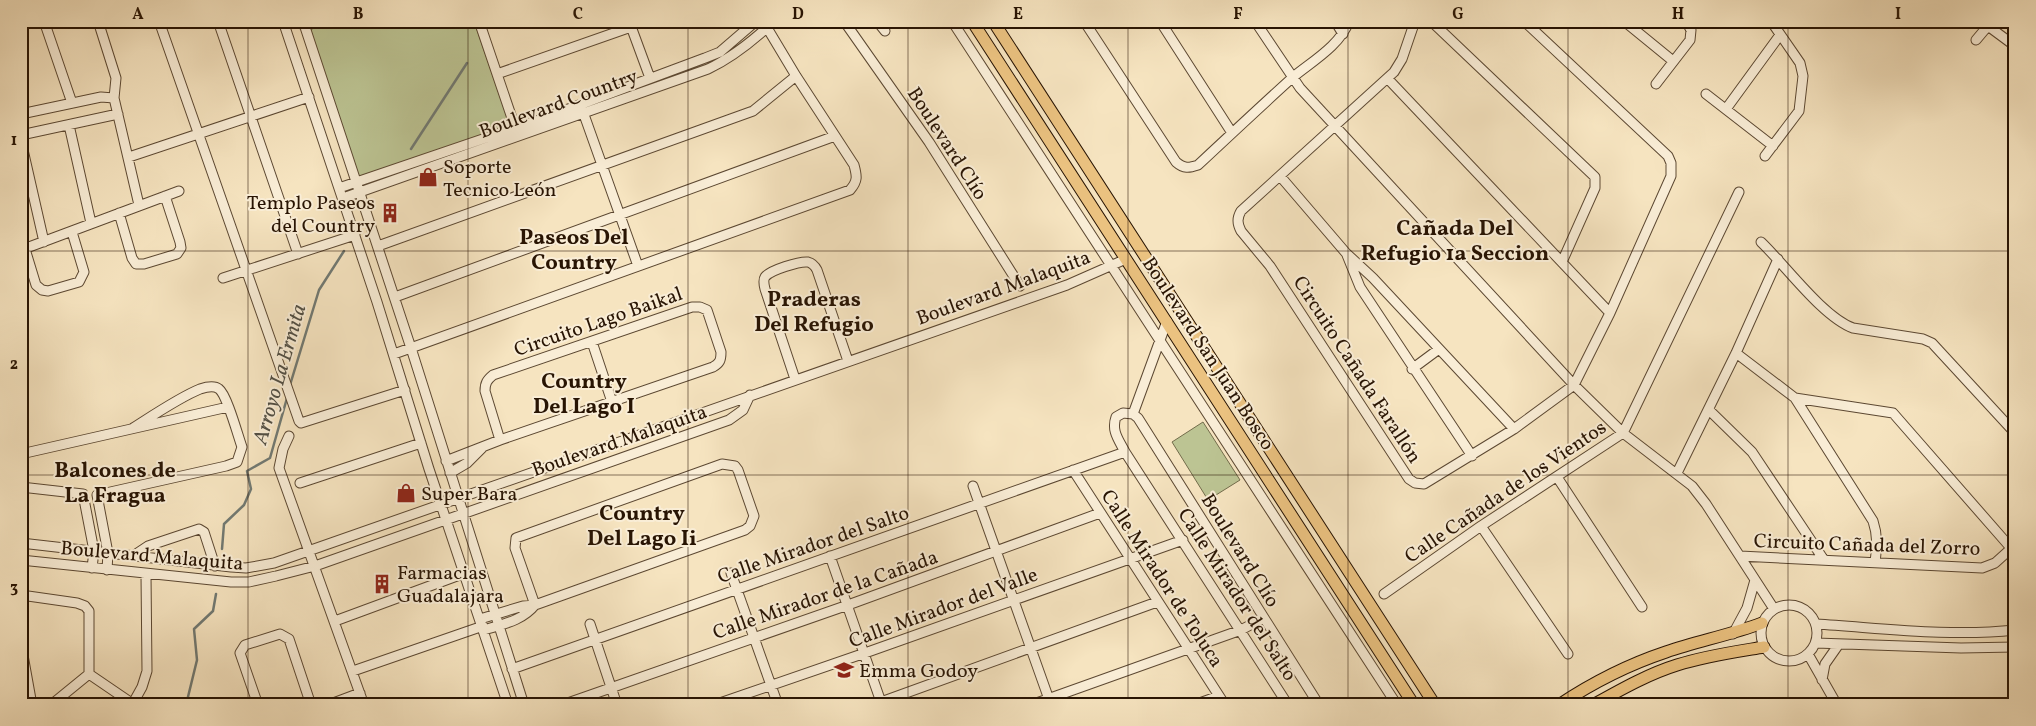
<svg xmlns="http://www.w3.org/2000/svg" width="2036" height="726" font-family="Vollkorn,serif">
	<rect width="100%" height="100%" fill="#f6e4c0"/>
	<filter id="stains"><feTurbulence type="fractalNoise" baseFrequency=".004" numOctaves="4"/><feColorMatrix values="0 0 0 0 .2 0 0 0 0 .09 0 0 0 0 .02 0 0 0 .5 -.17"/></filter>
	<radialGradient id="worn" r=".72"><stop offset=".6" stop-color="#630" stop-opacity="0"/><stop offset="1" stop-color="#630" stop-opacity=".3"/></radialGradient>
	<path fill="#bcc493" stroke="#726c4b" d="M335,21H474L510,126L359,178L309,30Z
		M1203,422L1240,480L1208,500L1172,442Z"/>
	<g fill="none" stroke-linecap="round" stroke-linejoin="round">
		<path stroke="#717972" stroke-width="2.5" d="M411,149L467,63
			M290,385L319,290L344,251
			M222,549L224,524L244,505L251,489L247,471L270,458L287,398
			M186,705L197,660L194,629L213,611L216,594"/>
		<defs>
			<path id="minor" d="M44,21L72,103
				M98,21L116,78L114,98L139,205
				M159,21L299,421L301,423L405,390
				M218,21L298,254
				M283,21L377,302L429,469L508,705
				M303,21L411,348L524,705
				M479,21L515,127
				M629,21L650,78
				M844,21L929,142L1020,286
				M877,21L885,31
				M952,21L1397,705
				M1084,21L1176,162C1184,169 1189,168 1198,165C1229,136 1260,107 1292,78C1311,62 1340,46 1349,21
				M1160,21L1232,133
				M1255,21L1300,88L1574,385L1623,433L1692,486L1706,504L1774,609
				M1335,21L1343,34
				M1415,21L1402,59L1394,72L1241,211C1237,218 1237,223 1241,231L1270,266L1409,479L1415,483L1424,484L1514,429L1574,385L1610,313L1671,176V163L1668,156L1524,21
				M1431,21L1595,177V188L1562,262
				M1624,21L1673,61
				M304,26L318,21
				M481,26L491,21
				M1988,26L2015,46
				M1976,40L1992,21
				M497,74L631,27
				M1388,79L1610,313
				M1656,84L1690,40L1691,30L1686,21
				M1706,94L1773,146
				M21,102L25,113
				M582,109L638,266
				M1726,109L1780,35
				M21,114L101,97L114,98
				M69,125L91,223
				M21,135L118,114
				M21,141L44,242
				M1765,156L1799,111L1803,76L1800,63L1771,21
				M129,157L309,97
				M1280,176L1346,253L1373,278L1514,429
				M339,188L539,120L705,58L720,52L756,21
				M343,198L708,69C733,57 754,40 774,21
				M119,213L132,258L136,264H144L177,254L181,248L180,242L165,196
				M1761,242C1786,266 1823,317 1853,328L1923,339L1932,343L2015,433
				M378,246L753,111L796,76
				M25,249L36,285L42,290L48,291L79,282L84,272L72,232
				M21,250L179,191
				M1347,255L1360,287L1472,456
				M223,278L355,235
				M395,297L835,136
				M592,342L612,402
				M1736,353L1795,398L1873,521C1878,536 1877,547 1875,562
				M394,354L850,190C858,181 857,176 854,165L796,76L763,21
				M1412,369L1439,349
				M795,379L765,289C764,285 763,280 765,277C770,270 800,261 808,262C812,263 815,266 817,270L848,361
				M1795,398L1893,413L2011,548
				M1709,410L1752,452L1824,560
				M1133,414L1123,413L1116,417C1111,431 1119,440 1125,452L1288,705
				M1133,414L1138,418L1319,705
				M1133,414L1167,321
				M289,436L283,449L279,468L364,705
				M21,454L228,407
				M446,461L500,440L713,367C720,363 721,360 721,352L707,310L700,307H692L493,375C487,380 485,383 485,391L500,440
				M1073,470L1225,705
				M450,473L467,463L482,448
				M1677,473L1736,353L1778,259
				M1557,477L1642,607
				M300,483L421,443
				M973,486L1051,705
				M21,487L83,494L94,551L92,568
				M1481,526L1568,654
				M21,543L231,567L246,568L274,563L1067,285L1126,259
				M133,556L148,546L199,529L204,532L215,566
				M830,556L882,705
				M1740,556L1982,568L1995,563L2015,545
				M21,560L231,582H249L276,576L315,566L729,420L743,410L750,395
				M107,570L108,553L97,495L226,466L237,462L242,447C238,436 227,395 219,389C214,385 206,387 200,389C180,397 152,416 133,428
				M731,573L778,705
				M1384,594L1481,526L1623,433L1739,192
				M21,595L77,603L85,606L89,611V674L51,705
				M1761 633a28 28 0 1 1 56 0a28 28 0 1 1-56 0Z
				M480,619L523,606L535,605L745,530L750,526L754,516L738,470L735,466L722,464L516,538L515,548L535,605
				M335,621L465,573
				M590,624L617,705
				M1816,624C1882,628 1949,637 2015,630
				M484,630C503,624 522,621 535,605
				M1733,634L1747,608L1755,580
				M1816,643L1961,648L2015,647
				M21,644L32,705
				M1808,654L1837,705
				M512,669L1125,452
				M353,671L483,626
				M89,674L133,704
				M1822,680L1825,664L1839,644
				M881,702L1157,602
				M132,705L142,687L147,671L146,575
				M258,705L240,653L245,645L280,634L289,639L311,705
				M328,705L360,693
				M562,705L848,605L1100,513
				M714,705L865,653L1183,540
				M1031,705L1241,630L1263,618
				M1194,705L1219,696"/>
			<path id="major" d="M972,21L1414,705
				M993,21L1435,705
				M1559,705C1592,683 1627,665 1666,652C1698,641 1730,635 1762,623
				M1593,705C1620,690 1648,674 1677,665C1705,656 1734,652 1764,647"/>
		</defs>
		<use href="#minor" stroke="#5c4832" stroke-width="11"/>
		<use href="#major" stroke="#281403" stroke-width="13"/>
		<use href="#minor" stroke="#f9edd6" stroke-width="9"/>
		<use href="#major" stroke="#ebc280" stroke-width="11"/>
	</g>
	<path fill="none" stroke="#281403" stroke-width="1" stroke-opacity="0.55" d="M248,21V705M468,21V705M688,21V705M908,21V705M1128,21V705M1348,21V705M1568,21V705M1788,21V705M21,251H2015M21,475H2015"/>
	<defs>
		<symbol id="shop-bare" viewBox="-9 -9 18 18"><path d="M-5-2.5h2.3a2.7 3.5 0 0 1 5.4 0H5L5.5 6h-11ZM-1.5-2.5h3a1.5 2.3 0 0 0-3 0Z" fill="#8f2418" stroke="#f9edd6" stroke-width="2.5" paint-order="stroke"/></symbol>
		<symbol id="building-bare" viewBox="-9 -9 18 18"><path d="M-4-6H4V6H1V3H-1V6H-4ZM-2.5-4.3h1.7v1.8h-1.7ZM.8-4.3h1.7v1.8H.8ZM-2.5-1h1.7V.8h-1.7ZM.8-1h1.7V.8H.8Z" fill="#8f2418" stroke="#f9edd6" stroke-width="2.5" paint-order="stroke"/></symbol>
		<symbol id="school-bare" viewBox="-9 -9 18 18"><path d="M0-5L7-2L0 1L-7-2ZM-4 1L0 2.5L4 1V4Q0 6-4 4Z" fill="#8f2418" stroke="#f9edd6" stroke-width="2.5" paint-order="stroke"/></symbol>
	</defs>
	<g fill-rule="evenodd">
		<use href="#shop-bare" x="414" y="163" width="28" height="28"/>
		<use href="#building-bare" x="376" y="199" width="28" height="28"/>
		<use href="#shop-bare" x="392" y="479" width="28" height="28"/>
		<use href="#building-bare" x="368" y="570" width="28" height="28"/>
		<use href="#school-bare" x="830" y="656" width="28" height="28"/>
	</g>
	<g text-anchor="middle" stroke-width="4" stroke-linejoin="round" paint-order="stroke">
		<g font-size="20" fill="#281403" stroke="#f9edd6">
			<text transform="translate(558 103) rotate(-20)" y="7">Boulevard Country</text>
			<text transform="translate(948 143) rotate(57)" y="7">Boulevard Clío</text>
			<text transform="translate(1003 287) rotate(-20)" y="7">Boulevard Malaquita</text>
			<text transform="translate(598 321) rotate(-19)" y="7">Circuito Lago Baikal</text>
			<text transform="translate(1209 353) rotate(57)" y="7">Boulevard San Juan Bosco</text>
			<text transform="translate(1358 369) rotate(57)" y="7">Circuito Cañada Farallón</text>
			<text transform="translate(619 440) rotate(-19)" y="7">Boulevard Malaquita</text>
			<text transform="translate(1505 491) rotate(-34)" y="7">Calle Cañada de los Vientos</text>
			<text transform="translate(813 544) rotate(-19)" y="7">Calle Mirador del Salto</text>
			<text transform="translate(1867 544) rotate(2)" y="7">Circuito Cañada del Zorro</text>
			<text transform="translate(1241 550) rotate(58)" y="7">Boulevard Clío</text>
			<text transform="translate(152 555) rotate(5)" y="7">Boulevard Malaquita</text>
			<text transform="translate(1163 578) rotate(57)" y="7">Calle Mirador de Toluca</text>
			<text transform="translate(825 594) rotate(-19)" y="7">Calle Mirador de la Cañada</text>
			<text transform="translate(1238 594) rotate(57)" y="7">Calle Mirador del Salto</text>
			<text transform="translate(943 607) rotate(-20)" y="7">Calle Mirador del Valle</text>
		</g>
		<g font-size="20" fill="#281403" stroke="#f9edd6" text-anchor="start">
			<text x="443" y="173">Soporte<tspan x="443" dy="23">Tecnico León</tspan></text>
			<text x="375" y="209" text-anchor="end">Templo Paseos<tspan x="375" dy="23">del Country</tspan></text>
			<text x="421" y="500">Super Bara</text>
			<text x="397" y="579">Farmacias<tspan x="397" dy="23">Guadalajara</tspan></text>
			<text x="859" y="677">Emma Godoy</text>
		</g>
		<g font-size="21" font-style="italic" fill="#524f44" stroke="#f9edd6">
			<text transform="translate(279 374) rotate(-74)" y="7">Arroyo La Ermita</text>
		</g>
		<g font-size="22" font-weight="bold" fill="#281403" stroke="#f9edd6">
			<text x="1455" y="235">Cañada Del<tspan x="1455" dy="25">Refugio 1a Seccion</tspan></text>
			<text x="574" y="244">Paseos Del<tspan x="574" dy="25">Country</tspan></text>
			<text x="814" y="306">Praderas<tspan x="814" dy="25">Del Refugio</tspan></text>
			<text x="584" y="388">Country<tspan x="584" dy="25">Del Lago I</tspan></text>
			<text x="115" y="477">Balcones de<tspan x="115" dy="25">La Fragua</tspan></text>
			<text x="642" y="520">Country<tspan x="642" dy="25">Del Lago Ii</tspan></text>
		</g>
	</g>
	<rect width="2036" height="726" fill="none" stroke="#f6e4c0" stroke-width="55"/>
	<rect x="28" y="28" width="1980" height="670" fill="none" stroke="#281403" stroke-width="2"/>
	<g font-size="16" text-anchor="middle" font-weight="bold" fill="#281403">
		<text x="138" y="19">A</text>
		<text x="358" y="19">B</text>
		<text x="578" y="19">C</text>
		<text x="798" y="19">D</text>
		<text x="1018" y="19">E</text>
		<text x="1238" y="19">F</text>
		<text x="1458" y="19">G</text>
		<text x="1678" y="19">H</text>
		<text x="1898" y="19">I</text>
		<text x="14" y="145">1</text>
		<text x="14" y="369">2</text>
		<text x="14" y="592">3</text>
	</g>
	<rect width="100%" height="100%" filter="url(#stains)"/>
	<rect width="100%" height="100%" fill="url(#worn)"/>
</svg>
